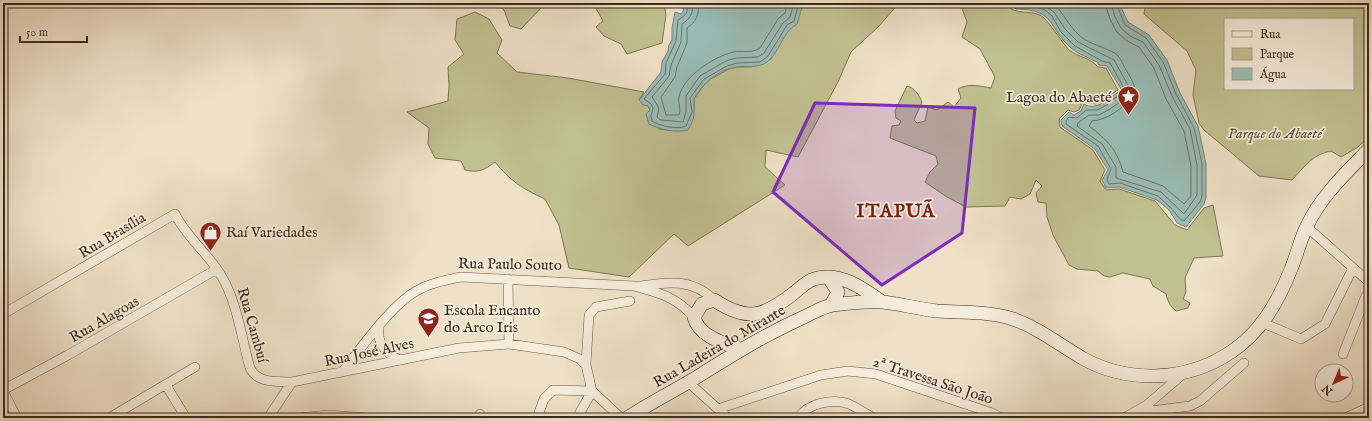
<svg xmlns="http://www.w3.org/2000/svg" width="1372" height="421" font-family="'IM FELL English',serif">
	<rect width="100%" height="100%" fill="#efe1c7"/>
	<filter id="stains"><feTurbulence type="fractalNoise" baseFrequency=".005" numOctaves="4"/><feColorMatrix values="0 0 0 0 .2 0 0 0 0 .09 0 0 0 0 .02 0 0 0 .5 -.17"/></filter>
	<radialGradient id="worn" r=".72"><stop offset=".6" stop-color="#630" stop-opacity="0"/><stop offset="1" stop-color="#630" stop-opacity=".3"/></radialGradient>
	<path fill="#c1c090" stroke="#7f7456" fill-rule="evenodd" d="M495,3H543V6L521,29L510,26L504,10Z
		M593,3H664L666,15L662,43L627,54L621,44L604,36L596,27L603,21Z
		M803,3H899L879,26L851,52L838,82L798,157L766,150L765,167L785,185L688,246L674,234L629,277L569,268L559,225L545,199C523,189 510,181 495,162C484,170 479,173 465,170L461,161L435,158L428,144L429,128L407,112L448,101L449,85L448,67L464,54L455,40L457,19L475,12L489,19L502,40L497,53L517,72L568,78L644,92L639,100L648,106L650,110L646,114L659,129L669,130L694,107V99L707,81L729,69L737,67H751L771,59Z
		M960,3H1008V6C1016,15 1029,10 1040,15C1047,18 1061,41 1069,50C1078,57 1091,58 1098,67L1106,68L1118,90L1096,104L1083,102L1079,110L1074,112L1068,110L1059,119L1060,127L1093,150L1105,170L1100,181L1106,190L1119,189L1155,201L1175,225L1187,230L1204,208L1213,205L1223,256L1194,258L1185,278L1186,292L1183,299L1190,303L1188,308L1176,311C1170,306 1168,302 1166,294L1153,286L1150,279L1123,273L1110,277L1104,276L1098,271L1077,269L1069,265L1053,235L1047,217L1046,203L1038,202L1036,193L1042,186L1036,180L1030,194L1021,199L1010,197L1005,206L966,207L947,197L925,182L930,172L938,164L936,156L890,138L892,126L899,125L901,121L896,118L895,111L907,86C915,88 919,95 922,102L914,120L917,123L925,121L928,107L937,110L948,102L954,107L961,98L958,89C969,83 979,86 991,88L995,77L980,49L962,37L967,22Z
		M1146,3H1369V137L1358,147L1341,157L1331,151C1313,154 1304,167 1292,180L1259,176L1204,130L1199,123L1193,95L1196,70L1187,51L1144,14ZM1225,19H1353V89H1225Z"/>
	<path fill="#9abdb7" stroke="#758279" d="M683,3L803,4L797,24C782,32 780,52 767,62C757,69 748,65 737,67C719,69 702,84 694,99C694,113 696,117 688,130C676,133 661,130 649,124L646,114L650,110L648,106L643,105L639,100L661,72L662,62L668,51L669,45L672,40V28L675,12L681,14L684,10Z
		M1010,3H1119L1128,22L1149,35L1167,60L1180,93L1198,126L1206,164V197L1204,204L1186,227L1177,223L1169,210L1157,200L1119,187L1106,188L1102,180L1108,170L1095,149L1062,126L1061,120L1069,112L1074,115L1081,111L1084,104C1096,112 1111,97 1121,90L1120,87L1107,66L1099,65L1097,62C1089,58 1078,54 1071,48C1046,26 1057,10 1016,9Z"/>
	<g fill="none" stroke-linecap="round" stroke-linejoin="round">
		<path stroke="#6c736a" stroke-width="1" d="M687,3C689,13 685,16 678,20L676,41L666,63L665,74L644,99L651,104L653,108L651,116L652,121C660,126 677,130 686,126L692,112L690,98L704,79L727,66L737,63L760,62L768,56L787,25L794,21L799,3
			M692,3C694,13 690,19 682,24L681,42L671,65L669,76L652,97L659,108L657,117L661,120L683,122L686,112V96L700,76L726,61L736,58L758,57L764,53L783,23L790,17L794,3
			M698,3C700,14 696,22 687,28V43L677,67L675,77L661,97L666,115H679C681,109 678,103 679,97C683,76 714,57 733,52C742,50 751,54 760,48L778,19L785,13L788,3
			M1014,3L1017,5L1034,6L1045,10L1052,16L1061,32L1075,46L1102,61L1110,63L1123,86L1124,93L1113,99L1107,105L1097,110H1086L1077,118L1069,117L1066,121V124L1098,146L1111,169L1107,180L1109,184L1120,183L1158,196L1171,208L1180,219L1184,221L1200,202L1202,196V164L1194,128L1176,94L1163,62L1146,38L1125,25L1116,3
			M1040,3L1054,12L1065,29L1078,42L1114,60L1129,87L1127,97L1110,109L1099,115H1089L1078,123L1077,126L1102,144L1116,167V178L1161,192L1184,214L1197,195V165L1190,129L1172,96L1159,65L1143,42L1130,36L1121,28L1115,17L1111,3
			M1053,3C1064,13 1069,27 1080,36C1090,45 1106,47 1116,54C1121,58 1123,65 1126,70C1133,81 1142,95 1127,104C1115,112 1106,120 1092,121L1089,126C1107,140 1117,149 1123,172L1163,186L1184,204L1191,196V166L1184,131L1166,99L1154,68L1139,47L1127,41L1116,31L1110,19L1105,3"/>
		<defs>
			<path id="street" d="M1307,227L1369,282
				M508,279L509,344
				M640,286C667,282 692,278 714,300
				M3,314L175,214C187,238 209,254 222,277C237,302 242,340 250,368C258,384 277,381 292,382L459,348L509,344L564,352L580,359L586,365
				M1263,323L1301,339L1325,324L1353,268
				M379,327C377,344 385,353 400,360
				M1343,354L1366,296
				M343,371C362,347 393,302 420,289C433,282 447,280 461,277L634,286C660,293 676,297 694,317
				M688,382L728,418
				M166,385L186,418
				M3,390L68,355L217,269
				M3,391L17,418
				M592,391L621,418
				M718,409L821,375L848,371L876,374L992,413L1001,418
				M1135,413L1190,406L1200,401L1244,363
				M109,418L195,367
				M268,418L292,382
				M300,418L328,415L367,418
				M479,418L480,414
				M537,418L544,399L553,390L592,391
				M577,418L592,391L586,365L589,315L596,307L630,301
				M798,418C808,403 833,398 849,404C858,408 866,414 874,418
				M1124,418L1147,405L1184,373
				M1345,418L1369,407"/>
			<path id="secondary" d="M829,278L838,292L831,305
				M740,349C724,343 699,337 694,317L702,304L714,300C748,322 763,317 794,293C800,288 807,281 814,279C839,271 863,288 882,302
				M627,418C650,403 674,391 697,377C732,355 766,334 804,317C813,313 824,306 833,305C849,303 868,301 883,302C901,304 919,309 937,311C962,313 989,311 1013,319C1039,328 1061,346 1084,359C1130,384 1188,381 1231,352C1261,332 1278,302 1291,269C1297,255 1300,240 1307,226C1321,196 1346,173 1369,149"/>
		</defs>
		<use href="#street" stroke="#6a5748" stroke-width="10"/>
		<use href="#secondary" stroke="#3d291d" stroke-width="14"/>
		<use href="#street" stroke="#f5ecdb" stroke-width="9"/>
		<use href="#secondary" stroke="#f5ecdb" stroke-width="13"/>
	</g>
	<path fill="#7b2cbf" fill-opacity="0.2" stroke="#7b2cbf" stroke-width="3" stroke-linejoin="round" d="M815,103L975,108L962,233L882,285L773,192Z"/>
	<defs>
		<symbol id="sight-pin" viewBox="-11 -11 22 30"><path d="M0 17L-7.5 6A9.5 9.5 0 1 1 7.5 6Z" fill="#8f2418" stroke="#f5ecdb"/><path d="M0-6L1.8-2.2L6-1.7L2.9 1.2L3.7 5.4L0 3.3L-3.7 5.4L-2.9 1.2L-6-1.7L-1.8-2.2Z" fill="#fff"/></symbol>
		<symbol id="shop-pin" viewBox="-11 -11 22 30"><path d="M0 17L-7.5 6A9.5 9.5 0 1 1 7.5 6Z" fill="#8f2418" stroke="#f5ecdb"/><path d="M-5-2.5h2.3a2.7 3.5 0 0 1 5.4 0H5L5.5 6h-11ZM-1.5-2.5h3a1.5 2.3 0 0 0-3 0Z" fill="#fff"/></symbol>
		<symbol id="school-pin" viewBox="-11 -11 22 30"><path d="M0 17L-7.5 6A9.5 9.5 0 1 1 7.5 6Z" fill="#8f2418" stroke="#f5ecdb"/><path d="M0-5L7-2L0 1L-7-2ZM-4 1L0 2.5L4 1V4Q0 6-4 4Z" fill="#fff"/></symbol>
	</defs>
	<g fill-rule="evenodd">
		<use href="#sight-pin" x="1116" y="84" width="25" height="34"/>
		<use href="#shop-pin" x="198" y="220" width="25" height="34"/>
		<use href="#school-pin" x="416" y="306" width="25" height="34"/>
	</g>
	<g text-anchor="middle" stroke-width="3.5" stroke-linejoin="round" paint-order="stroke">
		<g font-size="15" fill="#3d291d" stroke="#f5ecdb" text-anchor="start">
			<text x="1112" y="102" text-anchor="end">Lagoa do Abaeté</text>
			<text x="226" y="237">Raí Variedades</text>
			<text x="444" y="315">Escola Encanto<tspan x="444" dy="17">do Arco Iris</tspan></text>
		</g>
		<g font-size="15" font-style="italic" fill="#5e4f3a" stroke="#f5ecdb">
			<text x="1275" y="138">Parque do Abaeté</text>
		</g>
		<g font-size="15" fill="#3d291d" stroke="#f5ecdb">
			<text transform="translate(112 235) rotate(-31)" y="5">Rua Brasília</text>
			<text transform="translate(510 264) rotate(1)" y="5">Rua Paulo Souto</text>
			<text transform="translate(104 319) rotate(-30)" y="5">Rua Alagoas</text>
			<text transform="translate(253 325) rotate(74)" y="5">Rua Cambuí</text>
			<text transform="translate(719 346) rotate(-30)" y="5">Rua Ladeira do Mirante</text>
			<text transform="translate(369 352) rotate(-12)" y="5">Rua José Alves</text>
			<text transform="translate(933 380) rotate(18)" y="5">2ª Travessa São João</text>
		</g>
		<g font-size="19" font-weight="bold" letter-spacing="1" fill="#7a1f14" stroke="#f5ecdb">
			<text x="896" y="217">ITAPUÃ</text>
		</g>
	</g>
	<rect width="1372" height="421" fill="none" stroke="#efe1c7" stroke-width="16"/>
	<rect x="4" y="4" width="1364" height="413" fill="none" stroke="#3d291d" stroke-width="2"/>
	<rect x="8" y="8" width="1356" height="405" fill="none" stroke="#3d291d"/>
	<rect x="1224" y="18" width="130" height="72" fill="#f5ecdb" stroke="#ab9e8f"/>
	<rect x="1232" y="31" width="20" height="6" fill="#f5ecdb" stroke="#ab9e8f"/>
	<text x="1260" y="38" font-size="12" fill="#3d291d">Rua</text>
	<rect x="1232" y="48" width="20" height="12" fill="#c1c090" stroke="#ab9e8f"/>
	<text x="1260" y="58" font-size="12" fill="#3d291d">Parque</text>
	<rect x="1232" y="68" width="20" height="12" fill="#9abdb7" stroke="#ab9e8f"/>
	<text x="1260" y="78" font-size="12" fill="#3d291d">Água</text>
	<g transform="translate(1334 383) rotate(224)"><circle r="19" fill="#f5ecdb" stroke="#ab9e8f"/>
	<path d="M0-3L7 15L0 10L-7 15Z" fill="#8f2418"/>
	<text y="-6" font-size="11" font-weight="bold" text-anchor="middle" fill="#3d291d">N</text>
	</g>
	<path d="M20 36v6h67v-6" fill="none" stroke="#3d291d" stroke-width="2"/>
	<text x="26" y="36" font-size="12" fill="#3d291d" stroke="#f5ecdb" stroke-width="3" paint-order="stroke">50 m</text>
	<rect width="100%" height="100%" filter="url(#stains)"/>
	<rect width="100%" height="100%" fill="url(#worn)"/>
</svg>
